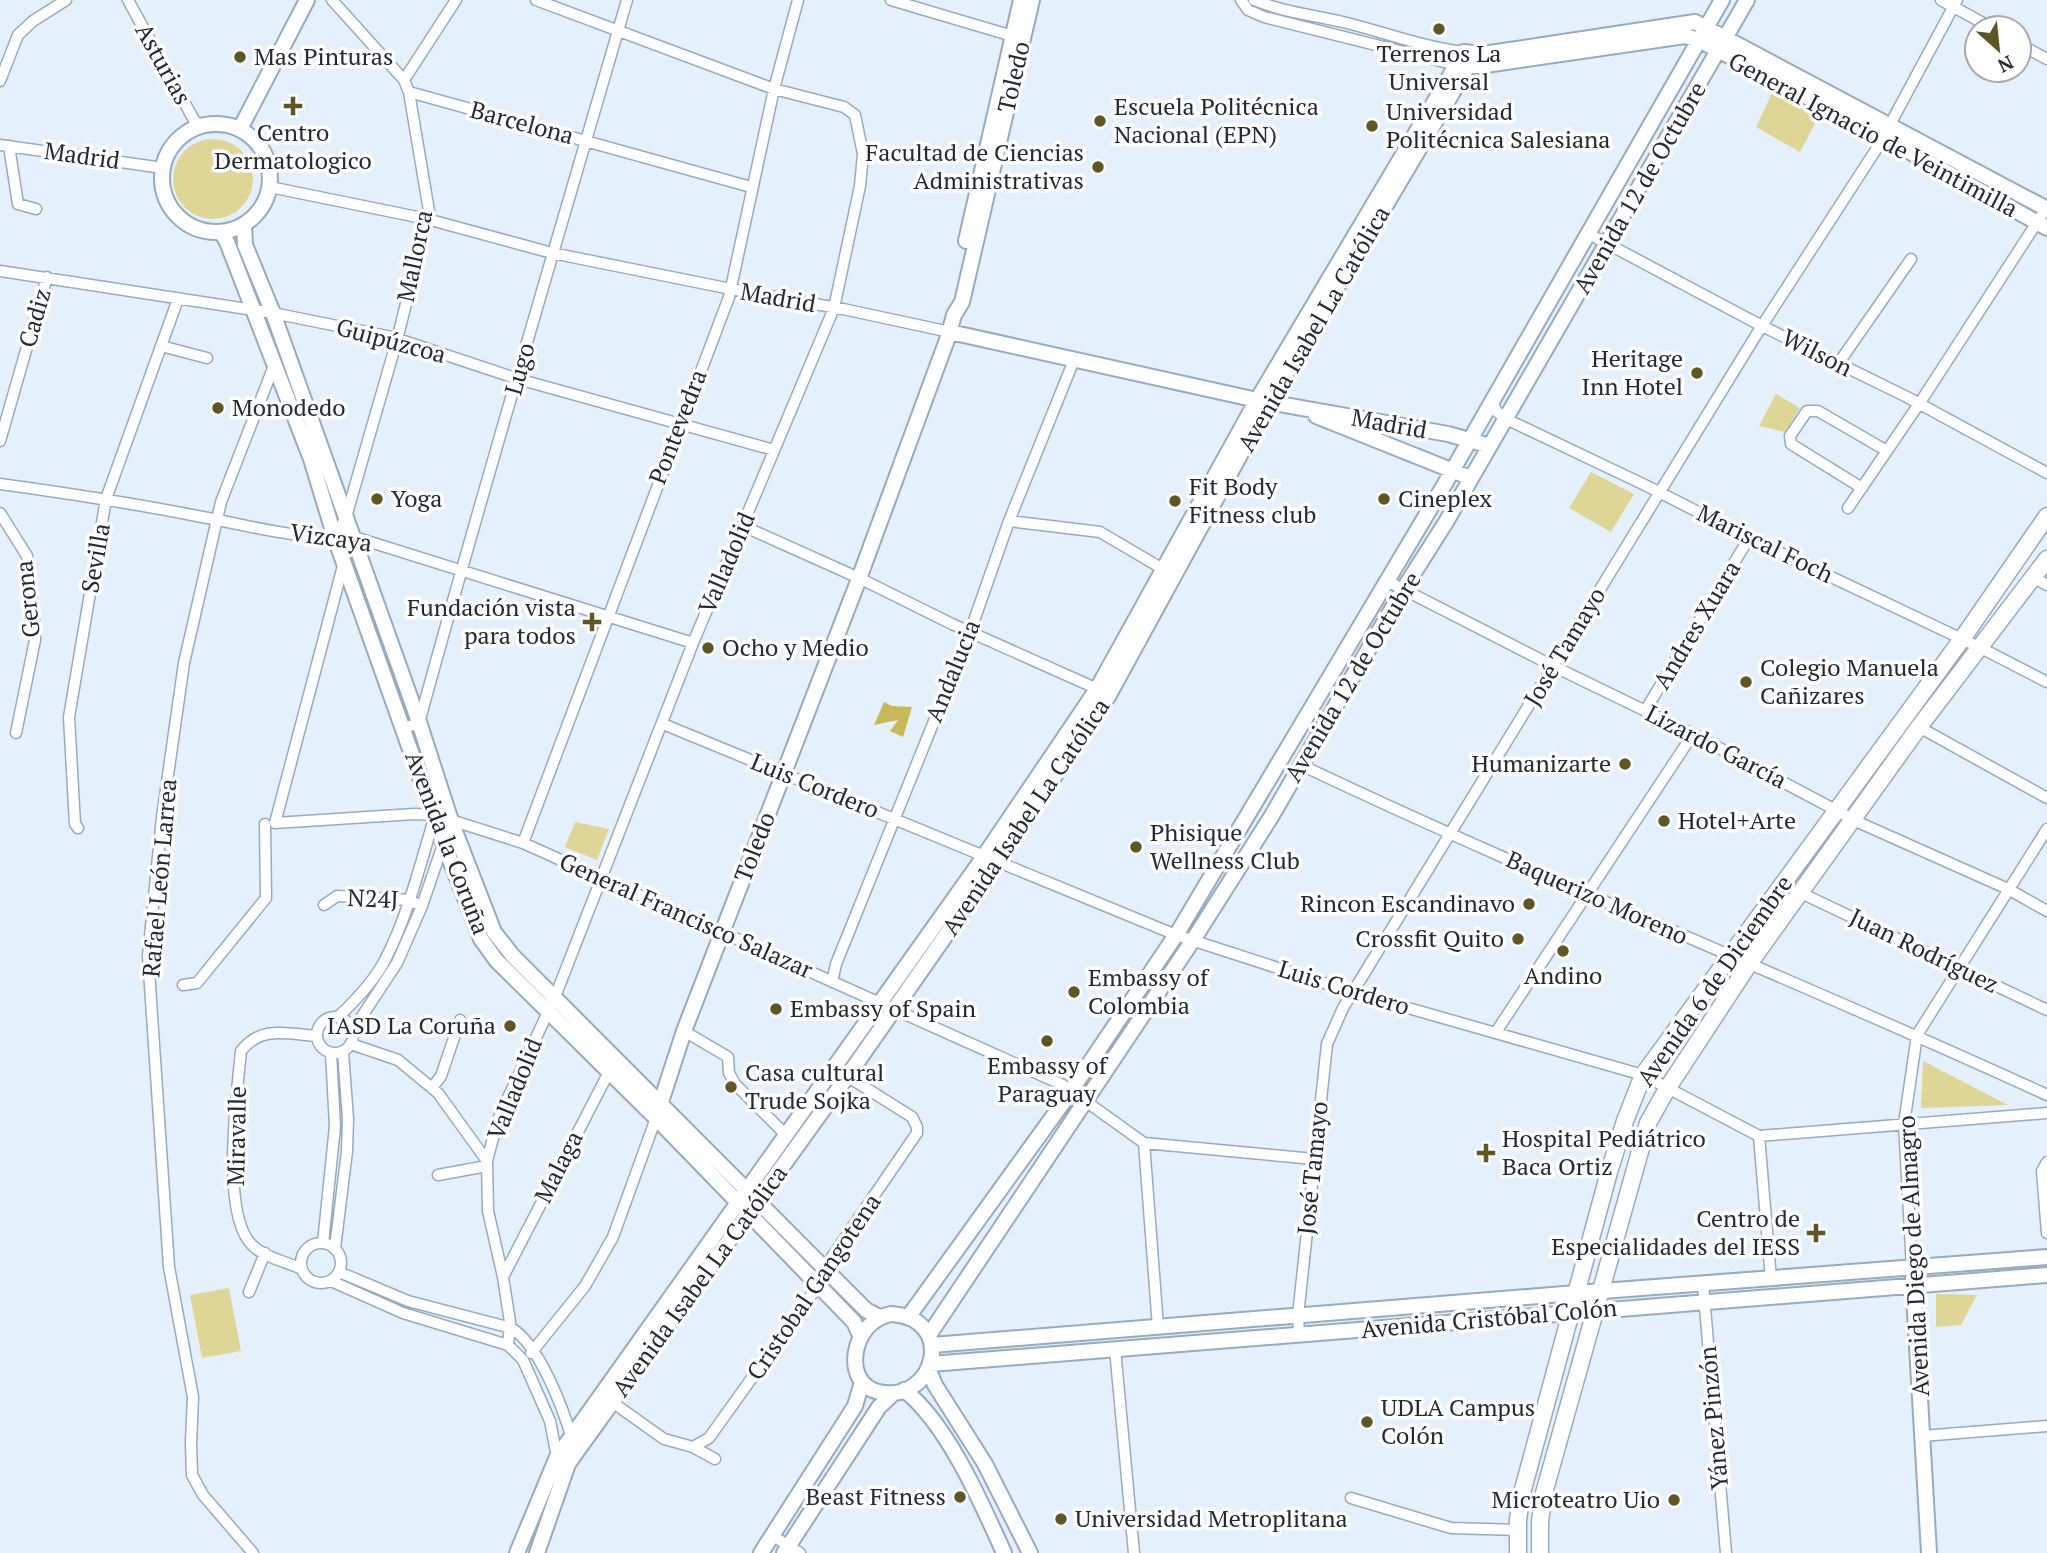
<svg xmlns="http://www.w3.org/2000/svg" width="2047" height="1553" font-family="'PT Serif',serif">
	<rect width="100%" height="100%" fill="#e4f1fd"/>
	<path fill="#dfd595" d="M1772,93L1818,118L1800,152L1756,127Z
		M173 179a40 40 0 1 1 80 0a40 40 0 1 1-80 0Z
		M1776,394L1800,408L1785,432L1759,426Z
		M1591,472L1634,494L1611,532L1569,508Z
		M575,822L609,829L597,860L565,847Z
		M1923,1061L2008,1105L1921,1108Z
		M229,1288L241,1351L202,1358L190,1295Z
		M1936,1294L1977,1295L1961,1325L1936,1327Z"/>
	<path fill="#c8b858" d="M884,702L892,706L912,707L903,737L890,731L898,720L874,725Z"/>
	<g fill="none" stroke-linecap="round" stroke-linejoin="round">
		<defs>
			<path id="street" d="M128,0L194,120L201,126
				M332,0L404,80L409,92L429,211L397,340L346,517L335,538
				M891,0L1016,37
				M1241,0L1248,10L1264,17L1456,65
				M1254,0C1283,12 1313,15 1343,22C1384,32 1422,47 1464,52
				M1941,0L1992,28
				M2019,44L2047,59
				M404,80L456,0
				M0,81L18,35L33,21L66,0
				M409,92L751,187
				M0,145L163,168
				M9,146L18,204L36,209
				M270,187L427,219L552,253L731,289L843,309L950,332
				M1587,233L1762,326L1907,397L2047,473
				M0,271L273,313L392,337L518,379L774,450
				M161,346L207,358
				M1838,364L1911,259
				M1492,398L1496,411L1506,419L1649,487L1749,538L1981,648L2047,682
				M0,441L47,277
				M0,484C66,493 131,503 197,516C247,525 300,541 351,536L693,643
				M1862,488L1791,444L1790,436L1807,411H1818L1887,451
				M1848,508L1923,398L2047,207
				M0,513L27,556L34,616L35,640L16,733
				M1009,521L1100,532L1168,572
				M743,526L859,578L952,624L1102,691
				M344,562L275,823L414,814L435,815L523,843L1063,1085L1144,1143L1314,1159
				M2034,578L2047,585
				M1387,581L1553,666L1693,734L1860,823L2008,889L2047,911
				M1645,711L1749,538
				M663,724L1176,935L1352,992L1643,1075L1759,1136L2047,1113
				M1919,727L2047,798
				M404,728L419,723C485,481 557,241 627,0
				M1301,765C1547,882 1800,981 2047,1095
				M78,828L75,824L69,717L106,499L178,299
				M523,843L729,297L774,89L798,0
				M1801,893L2047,1010
				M324,905L337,896L409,900L422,906
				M832,982L836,964L970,632L1009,521L1074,360
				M183,985L197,983L266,898L265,824
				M317 1035a18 18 0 1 1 36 0a18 18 0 1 1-36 0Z
				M338,1017C355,1001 376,979 386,958C408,915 420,865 434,819
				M353,1030L397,963L422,906L451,821
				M684,1031L728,1057L729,1073L735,1084L786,1135
				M1496,1032L1693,734
				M351,1044L398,1060L438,1093L487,1161
				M432,1088L441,1076L460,1020
				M1759,1136L1771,1279
				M1144,1143L1158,1327
				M2047,1162L2042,1171L2047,1233
				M438,1175L487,1166
				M323,1243L335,1126L331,1053
				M301 1263a20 20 0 1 1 40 0a20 20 0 1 1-40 0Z
				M335,1248L347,1151L348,1119L343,1052
				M1912,1268L1904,1124L1917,1035L2047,829
				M302,1269C287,1262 266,1258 253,1246C220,1217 237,1093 241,1051C261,1025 287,1034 317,1036
				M339,1272L408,1301L511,1328C539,1344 563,1408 572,1439
				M503,1277L611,1068
				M331,1281L403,1313L508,1345L523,1360L550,1421L557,1457
				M1703,1284L1726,1553
				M249,1292L265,1253
				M1299,1335L1298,1316L1327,1044L1343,1008L1758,332L1879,145L1957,0
				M508,1345L510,1322L503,1277L488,1211L487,1161L498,1119L555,997L693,643L834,308L860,186L863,154L855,115L844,107L774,89L536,0
				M1115,1349L1134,1553
				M531,1353L585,1286L613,1237L656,1118
				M612,1402L664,1439L693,1447L709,1438L812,1294L832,1257L917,1133V1127L912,1117L834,1068
				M1922,1436L2047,1426
				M693,1447L715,1459
				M1351,1498L1451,1528L1518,1530
				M773,1536L800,1553
				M253,1553L203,1495L192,1475L191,1443L193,1397L169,1267L148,956L162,817L184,663L221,502L275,363"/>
			<path id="secondary" d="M1462,65L1479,66L1685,36L1699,40L1883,137L2047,228
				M162 178a54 54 0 1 1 108 0a54 54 0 1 1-108 0Z
				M240,129L307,0
				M244,224L245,245L273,313L419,722L451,821L494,932L513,956L866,1310L879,1317
				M221,232L227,242L311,459L335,538L443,842L481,939L496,960L656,1118L854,1322L860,1335
				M966,241L1021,0
				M950,332L1257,400L1448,434L1490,446
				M1316,416L1471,478
				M659,1108L684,1031L857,584L948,337L954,315L962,302L1032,0
				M1913,1278L1929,1553
				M891,1314C957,1318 936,1404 879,1392C841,1384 851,1321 891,1314Z
				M909,1316L1062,1104L1178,932L1443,487L1722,0
				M929,1335L1195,937L1271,817L1403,590L1446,522L1747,0
				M932,1345L1576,1293L2047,1257
				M931,1364L2047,1275
				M929,1370L935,1385L985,1464L1030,1553
				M904,1390C947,1423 982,1504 1004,1553
				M517,1553L557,1457L978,865L1097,689L1257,400L1464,52L1483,54L1695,22L2047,209
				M537,1553L568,1464L575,1454L849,1074L997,862L1109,695L1269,402L1476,53
				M761,1553L855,1406L862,1382
				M784,1553L879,1407L894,1393"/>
			<path id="primary" d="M1518,1553V1520L1522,1493L1609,1172L1625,1121L1643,1075L1962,639L2047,516
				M1540,1553V1521L1544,1493L1648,1123L1667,1089L1749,964L1919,727L2047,559"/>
		</defs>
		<use href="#street" stroke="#96abbe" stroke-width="13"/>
		<use href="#secondary" stroke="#96abbe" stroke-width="18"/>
		<use href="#primary" stroke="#96abbe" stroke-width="19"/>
		<use href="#street" stroke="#fff" stroke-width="10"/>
		<use href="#secondary" stroke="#fff" stroke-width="14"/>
		<use href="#primary" stroke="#fff" stroke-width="16"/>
	</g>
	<g fill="#5f5723" stroke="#fff" stroke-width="2.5">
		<circle cx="1439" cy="29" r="7"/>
		<circle cx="240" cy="57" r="7"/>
		<path d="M289.5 95.5h7v7h7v7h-7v7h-7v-7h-7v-7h7z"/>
		<circle cx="1100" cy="121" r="7"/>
		<circle cx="1372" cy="126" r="7"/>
		<circle cx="1098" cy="167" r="7"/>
		<circle cx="1697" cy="373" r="7"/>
		<circle cx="218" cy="408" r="7"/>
		<circle cx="377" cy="499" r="7"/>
		<circle cx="1384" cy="499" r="7"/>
		<circle cx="1175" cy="501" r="7"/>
		<path d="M588.5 611.5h7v7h7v7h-7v7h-7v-7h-7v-7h7z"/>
		<circle cx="708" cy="648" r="7"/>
		<circle cx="1746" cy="682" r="7"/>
		<circle cx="1625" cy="764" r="7"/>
		<circle cx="1664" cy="821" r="7"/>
		<circle cx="1136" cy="847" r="7"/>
		<circle cx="1529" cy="904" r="7"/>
		<circle cx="1518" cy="939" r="7"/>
		<circle cx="1563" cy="951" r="7"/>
		<circle cx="1074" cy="992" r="7"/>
		<circle cx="776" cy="1009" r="7"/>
		<circle cx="510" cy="1026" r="7"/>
		<circle cx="1047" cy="1041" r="7"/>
		<circle cx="731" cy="1087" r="7"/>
		<path d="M1482.5 1142.5h7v7h7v7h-7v7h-7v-7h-7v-7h7z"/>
		<path d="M1812.5 1222.5h7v7h7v7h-7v7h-7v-7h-7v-7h7z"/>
		<circle cx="1367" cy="1422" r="7"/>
		<circle cx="960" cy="1497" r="7"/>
		<circle cx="1674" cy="1500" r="7"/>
		<circle cx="1061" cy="1519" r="7"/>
	</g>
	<g text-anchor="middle" stroke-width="7" stroke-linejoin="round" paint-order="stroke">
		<g font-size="24" fill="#222a32" stroke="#fff" text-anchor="start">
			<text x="1439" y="62" text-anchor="middle">Terrenos La<tspan x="1439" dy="28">Universal</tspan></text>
			<text x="254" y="65">Mas Pinturas</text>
			<text x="1114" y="115">Escuela Politécnica<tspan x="1114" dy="28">Nacional (EPN)</tspan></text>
			<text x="1386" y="120">Universidad<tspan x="1386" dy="28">Politécnica Salesiana</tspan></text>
			<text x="293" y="141" text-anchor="middle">Centro<tspan x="293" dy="28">Dermatologico</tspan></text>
			<text x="1084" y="161" text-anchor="end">Facultad de Ciencias<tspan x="1084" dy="28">Administrativas</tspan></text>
			<text x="1683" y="367" text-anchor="end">Heritage<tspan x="1683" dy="28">Inn Hotel</tspan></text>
			<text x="232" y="416">Monodedo</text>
			<text x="1189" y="495">Fit Body<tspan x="1189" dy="28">Fitness club</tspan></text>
			<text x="391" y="507">Yoga</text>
			<text x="1398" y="507">Cineplex</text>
			<text x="576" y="616" text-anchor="end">Fundación vista<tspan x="576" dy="28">para todos</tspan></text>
			<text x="722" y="656">Ocho y Medio</text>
			<text x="1760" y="676">Colegio Manuela<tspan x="1760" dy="28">Cañizares</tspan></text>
			<text x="1611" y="772" text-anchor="end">Humanizarte</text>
			<text x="1678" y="829">Hotel+Arte</text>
			<text x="1150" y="841">Phisique<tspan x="1150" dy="28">Wellness Club</tspan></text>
			<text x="1515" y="912" text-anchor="end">Rincon Escandinavo</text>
			<text x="1504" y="947" text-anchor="end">Crossfit Quito</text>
			<text x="1563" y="984" text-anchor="middle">Andino</text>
			<text x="1088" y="986">Embassy of<tspan x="1088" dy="28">Colombia</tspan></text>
			<text x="790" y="1017">Embassy of Spain</text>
			<text x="496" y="1034" text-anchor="end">IASD La Coruña</text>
			<text x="1047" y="1074" text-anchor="middle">Embassy of<tspan x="1047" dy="28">Paraguay</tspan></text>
			<text x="745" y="1081">Casa cultural<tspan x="745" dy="28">Trude Sojka</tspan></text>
			<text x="1502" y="1147">Hospital Pediátrico<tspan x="1502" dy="28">Baca Ortiz</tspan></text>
			<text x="1800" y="1227" text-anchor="end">Centro de<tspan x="1800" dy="28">Especialidades del IESS</tspan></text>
			<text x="1381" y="1416">UDLA Campus<tspan x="1381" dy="28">Colón</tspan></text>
			<text x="946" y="1505" text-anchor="end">Beast Fitness</text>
			<text x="1660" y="1508" text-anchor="end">Microteatro Uio</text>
			<text x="1075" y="1527">Universidad Metroplitana</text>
		</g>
		<g font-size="24" fill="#222a32" stroke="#fff">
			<text transform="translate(163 64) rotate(61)" y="8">Asturias</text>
			<text transform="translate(1014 77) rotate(-77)" y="8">Toledo</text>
			<text transform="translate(522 123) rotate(15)" y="8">Barcelona</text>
			<text transform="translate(1873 135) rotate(28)" y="8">General Ignacio de Veintimilla</text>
			<text transform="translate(82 156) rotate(8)" y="8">Madrid</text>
			<text transform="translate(1640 188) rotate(-60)" y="8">Avenida 12 de Octubre</text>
			<text transform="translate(415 256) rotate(-78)" y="8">Mallorca</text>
			<text transform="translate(778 298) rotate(10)" y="8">Madrid</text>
			<text transform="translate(35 318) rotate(-74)" y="8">Cadiz</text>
			<text transform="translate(1314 329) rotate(-60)" y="8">Avenida Isabel La Católica</text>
			<text transform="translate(391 341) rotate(15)" y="8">Guipúzcoa</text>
			<text transform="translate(1817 353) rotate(27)" y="8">Wilson</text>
			<text transform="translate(520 369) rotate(-74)" y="8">Lugo</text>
			<text transform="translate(1389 424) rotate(10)" y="8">Madrid</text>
			<text transform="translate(678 427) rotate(-69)" y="8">Pontevedra</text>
			<text transform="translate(331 538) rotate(8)" y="8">Vizcaya</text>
			<text transform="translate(1765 544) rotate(26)" y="8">Mariscal Foch</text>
			<text transform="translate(96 558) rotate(-80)" y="8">Sevilla</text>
			<text transform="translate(727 563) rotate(-67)" y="8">Valladolid</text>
			<text transform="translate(28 599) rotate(-96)" y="8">Gerona</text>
			<text transform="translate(1697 625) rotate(-59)" y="8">Andres Xuara</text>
			<text transform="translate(1565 647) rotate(-59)" y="8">José Tamayo</text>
			<text transform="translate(953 671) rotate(-68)" y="8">Andalucia</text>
			<text transform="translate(1353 677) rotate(-59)" y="8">Avenida 12 de Octubre</text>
			<text transform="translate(1716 747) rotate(27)" y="8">Lizardo García</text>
			<text transform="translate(815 786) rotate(22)" y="8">Luis Cordero</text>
			<text transform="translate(1026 817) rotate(-56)" y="8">Avenida Isabel La Católica</text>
			<text transform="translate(447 843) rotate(69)" y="8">Avenida la Coruña</text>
			<text transform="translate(755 847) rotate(-69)" y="8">Toledo</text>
			<text transform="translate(160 878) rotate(-85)" y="8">Rafael León Larrea</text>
			<text transform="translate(1597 898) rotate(24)" y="8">Baquerizo Moreno</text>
			<text transform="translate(373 899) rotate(2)" y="8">N24J</text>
			<text transform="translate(686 916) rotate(24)" y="8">General Francisco Salazar</text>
			<text transform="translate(1924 951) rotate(26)" y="8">Juan Rodríguez</text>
			<text transform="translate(1715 981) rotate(-55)" y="8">Avenida 6 de Diciembre</text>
			<text transform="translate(1344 988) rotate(17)" y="8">Luis Cordero</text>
			<text transform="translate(515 1089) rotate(-68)" y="8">Valladolid</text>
			<text transform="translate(237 1136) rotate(-89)" y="8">Miravalle</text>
			<text transform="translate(559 1167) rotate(-63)" y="8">Malaga</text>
			<text transform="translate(1313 1168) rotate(-84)" y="8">José Tamayo</text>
			<text transform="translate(1914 1256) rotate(-93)" y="8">Avenida Diego de Almagro</text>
			<text transform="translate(700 1281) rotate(-54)" y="8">Avenida Isabel La Católica</text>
			<text transform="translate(814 1287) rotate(-56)" y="8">Cristobal Gangotena</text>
			<text transform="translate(1489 1319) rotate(-5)" y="8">Avenida Cristóbal Colón</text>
			<text transform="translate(1714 1418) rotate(-95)" y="8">Yánez Pinzón</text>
		</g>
	</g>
	<g transform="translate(1998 49) rotate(153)"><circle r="33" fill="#ffffff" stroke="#a7aaad" stroke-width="2"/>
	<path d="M0-5L12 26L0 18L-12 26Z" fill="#5f5723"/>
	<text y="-10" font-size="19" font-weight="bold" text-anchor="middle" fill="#222a32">N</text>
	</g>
</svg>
